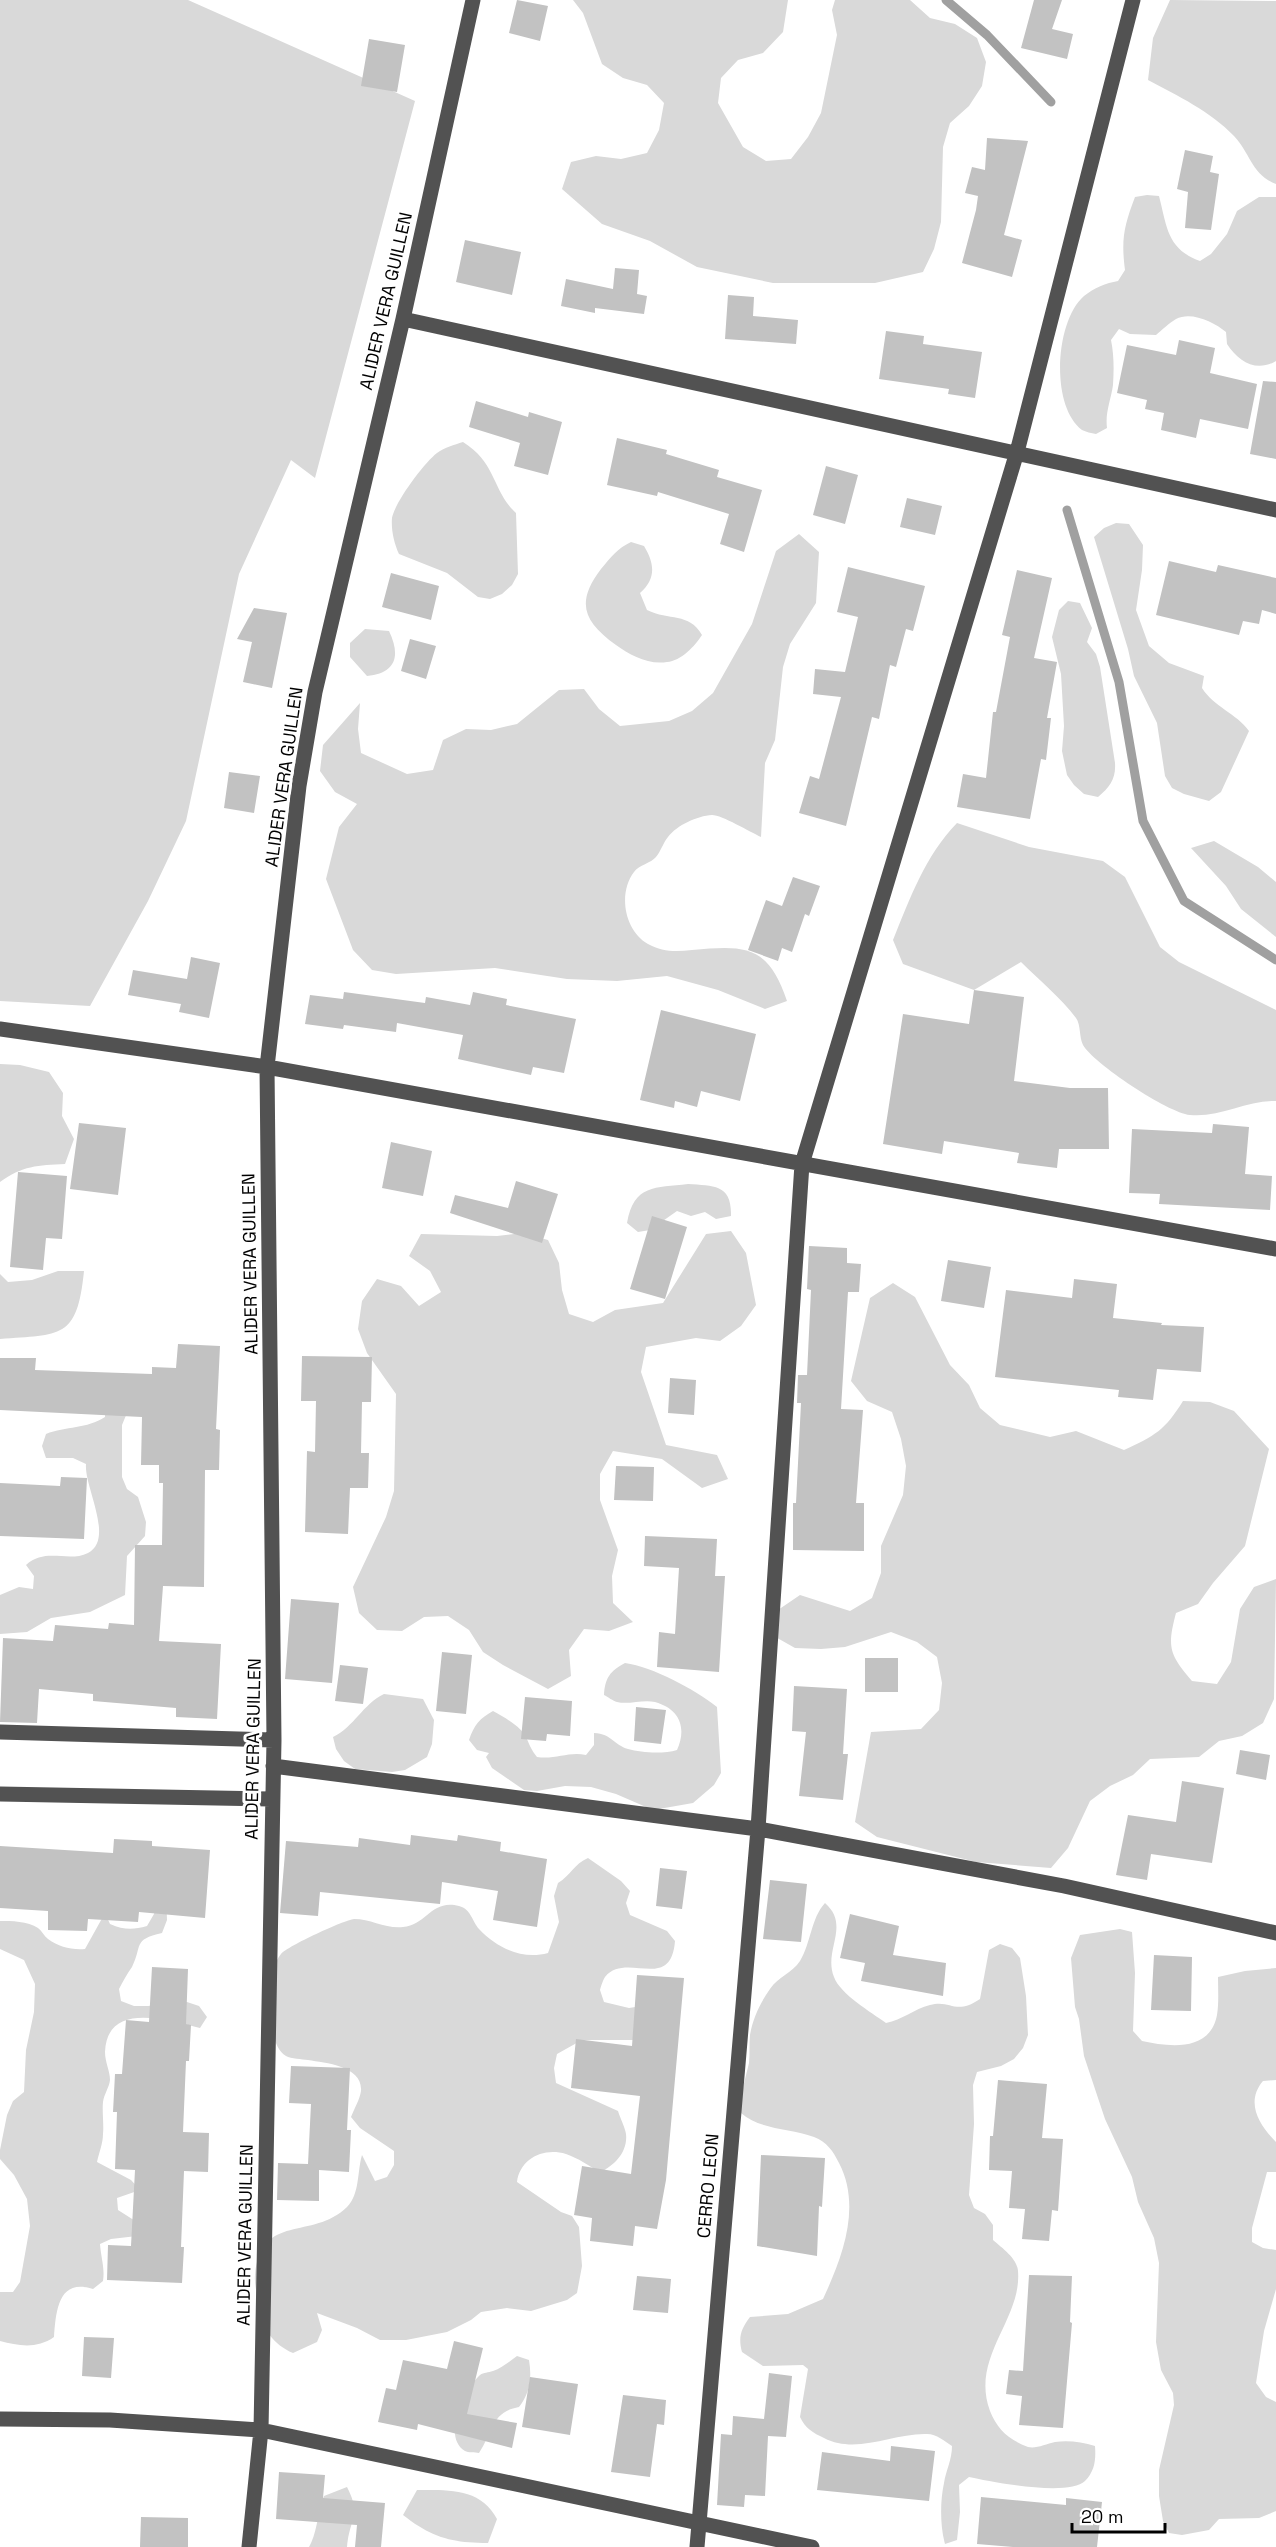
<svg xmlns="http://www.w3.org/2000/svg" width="1276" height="2547" font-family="'Space Grotesk',sans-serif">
	<rect width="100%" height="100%" fill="#fff"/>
	<path fill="#d9d9d9" d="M0,0H188L415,101L315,478L291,460L239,574L186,821L148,901L90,1006L0,1001Z
		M573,0H788L783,32L763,53L738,60L721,78L718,103L743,147L766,161L791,159L808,137L821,113L837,35L832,10L835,0H910L930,18L955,24L977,38L986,62L982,86L969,106L950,123L943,147L941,222L934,249L923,272L875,283H773L697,267L650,241L602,224L562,189L571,162L596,156L621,159L647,153L659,130L664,103L647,85L623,78L602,64L583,13Z
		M1170,0L1276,1V184C1251,174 1251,154 1234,136C1210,111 1178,96 1148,80L1153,38Z
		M1147,195L1159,196C1167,227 1167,249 1200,261L1211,254L1227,234L1237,211L1259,197H1276V361C1256,373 1238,361 1227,344L1226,332C1214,322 1191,311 1176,319C1169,323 1162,330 1156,335L1130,334L1119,329L1111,340C1114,355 1114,369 1113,385C1111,400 1105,412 1107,428L1096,434C1091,433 1086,432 1082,430C1050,406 1055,321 1084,296C1094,288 1106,283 1118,281L1125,270C1121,239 1124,226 1135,197Z
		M463,442C497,463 492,491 516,513L518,574L512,585L502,594L490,599L478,597L447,573L399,554C394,543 391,530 392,518C395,502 424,463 437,453C445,447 454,445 463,442Z
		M1116,523L1129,524L1143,545L1142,570L1136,610L1149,646L1169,663L1204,676L1202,688C1214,707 1236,713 1249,731L1221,792L1209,801L1184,794L1172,788L1165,776L1157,723L1134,676L1128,649L1094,537L1104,528Z
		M799,534L819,552L816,603L790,644L783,667L775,740L765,763L761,837C750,832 722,815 712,815C697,816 677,825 668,837C663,843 661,851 656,857C651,863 639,865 634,872C618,893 624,930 648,944C662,952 676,952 692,950C746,945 768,945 787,1001L765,1009L718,990L667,976L617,981L567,979L495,968L396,974L372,970L353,950L326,879L339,827L357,804L335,792L320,771L323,745L360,703L358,729L361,753L407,774L433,770L443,740L466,729L491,730L517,724L559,690L584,689L599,709L620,726L669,721L692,711L713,693L752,624L776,551Z
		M631,542L644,546C655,564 656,579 640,593L647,610C669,621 689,612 702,635C695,646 681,661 667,662C648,665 630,655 616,645C584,622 575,603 601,569C611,557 618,548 631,542Z
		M1068,601L1080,603L1092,628L1087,642L1096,654L1100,667L1115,763C1116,779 1110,787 1098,797L1084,794L1074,785L1067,775L1062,751L1064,726L1061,674L1052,637L1059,610Z
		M365,629L389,631C401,656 396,673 367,676L350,657V643Z
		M957,823L1029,847L1103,861L1125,877L1160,947L1179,962L1276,1010V1101C1247,1100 1219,1118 1190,1115C1168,1113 1093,1063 1083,1045C1079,1037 1081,1025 1076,1018C1061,998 1039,980 1021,962L974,990L903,964L893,940C910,898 925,856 957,823Z
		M1214,841L1258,867L1276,882V937L1241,909L1226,886L1191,848Z
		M0,1064L20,1065L49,1072L63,1093L62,1116L74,1139L65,1164C38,1165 22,1166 0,1182Z
		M688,1184C714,1186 732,1184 731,1216L716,1219L705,1212L691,1216L677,1211L650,1230L638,1232L627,1223C634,1184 655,1188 688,1184Z
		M731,1231L746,1253L756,1305L741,1326L720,1341L696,1338L646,1347L641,1372L666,1445L717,1455L728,1479L702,1488L662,1459L613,1451L600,1474V1500L618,1550L612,1576L613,1603L633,1622L609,1631L584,1629L569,1650L571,1676L548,1689L503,1665L483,1652L469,1630L448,1616L424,1617L402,1631L377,1630L359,1613L353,1587L386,1517L394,1491L396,1394L367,1353L358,1329L362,1301L377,1279L401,1286L419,1306L441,1292L430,1271L409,1256L421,1234L497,1236L522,1233L548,1240L559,1263L562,1290L569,1314L593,1322L615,1310L663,1303L706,1234Z
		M58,1271H84C77,1340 61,1334 0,1339V1274L8,1282L32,1280Z
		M893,1283L915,1297L950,1365L969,1385L980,1408L1000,1425L1050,1437L1076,1431L1124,1450C1155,1436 1165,1430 1183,1401L1210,1402L1234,1411L1269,1449L1245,1546L1213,1583L1198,1604L1176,1613C1167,1647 1169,1654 1192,1681L1217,1684L1231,1662L1240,1609L1254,1587L1276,1579L1274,1699L1263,1723L1242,1736L1219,1741L1199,1757L1150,1759L1133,1775L1110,1786L1090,1801L1068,1848L1051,1868L976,1862L877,1837L855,1822L871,1732L921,1729L939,1710L942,1683L937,1657L917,1642L891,1632L845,1647L821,1649L795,1648L772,1635L778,1610L800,1595L850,1611L872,1598L881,1573V1546L903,1495L906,1466L901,1439L892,1412L867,1401L851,1381L870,1298Z
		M105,1393L134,1396L122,1425V1477L127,1489L138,1497L146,1522L145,1536L127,1556L125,1595L90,1612L51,1618L27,1632L0,1634V1595L19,1587L33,1589L34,1576L26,1565C46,1547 68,1563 88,1553C115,1539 84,1487 86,1464L73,1458H46L42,1446L46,1434C66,1426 87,1429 105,1417Z
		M625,1663C653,1667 694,1689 717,1707L721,1773L714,1785L693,1803L653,1810L616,1794L591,1787L565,1786L537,1791L524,1790L492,1768L486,1757L489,1753L477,1750L469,1740C474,1725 480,1718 493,1711C504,1717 518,1725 525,1735C529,1743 531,1750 537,1757C555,1760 569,1751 586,1755L594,1745V1733C612,1734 614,1745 628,1749C642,1753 664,1754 677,1750C687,1728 680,1709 655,1702C643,1699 629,1705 617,1702C613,1701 608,1697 604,1695C605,1678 610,1671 625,1663Z
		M384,1694L423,1699L434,1720L432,1744L427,1757L405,1770L392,1772L355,1769L344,1761L336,1749L333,1737C354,1727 363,1704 384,1694Z
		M588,1858L621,1881L630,1891L626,1903L630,1915L667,1931L675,1941C671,1993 626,1951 605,1977C603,1980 601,1986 600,1990L604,2002L629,2008L642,2006L633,2040H582L557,2054L554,2068L556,2083L618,2111C620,2118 625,2127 626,2134C628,2152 614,2166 600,2172C589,2166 578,2158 566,2154C543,2147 520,2159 517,2182L561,2212L572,2216L579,2227L582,2266L577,2293L567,2300L531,2311L507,2308L481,2312L471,2320L447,2332L406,2340H380L357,2328L317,2313L322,2330L317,2342L293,2353C274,2345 261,2328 259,2308C258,2298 254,2285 255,2275C261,2212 312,2241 347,2207C360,2194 357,2172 362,2155L375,2181L387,2177L394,2165V2151L360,2128L351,2117C354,2109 360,2099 361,2091C363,2066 326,2063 308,2060C302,2059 291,2059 286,2056C268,2046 270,2001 272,1984C273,1973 274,1962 281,1954C288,1946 344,1920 354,1919C371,1919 386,1929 403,1927C427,1925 431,1899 459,1906C471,1909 472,1921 479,1929C497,1948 522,1960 548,1953L559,1922L554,1896L558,1883C571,1875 574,1864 588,1858Z
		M166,1894L167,1920L162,1933C132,1940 143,1945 132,1967C127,1974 123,1981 119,1989L121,2001L134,2006H148L187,2002L199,2006L207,2017L200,2028C169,2021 107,2000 105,2052C105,2062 110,2071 110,2080C109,2088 104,2094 103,2102C102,2112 104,2124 103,2134C103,2143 99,2153 97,2162L131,2180L140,2190L117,2198L118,2210L140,2224L137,2236L111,2239L100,2244C101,2258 105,2268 103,2281L93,2289C58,2278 56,2311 54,2337C37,2349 19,2346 0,2341V2292H13L20,2282L30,2226L27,2199L14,2175L0,2159V2150L7,2115L13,2101L24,2092L26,2050L34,2012L35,1984L24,1960L0,1949V1921C11,1921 28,1921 38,1928C42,1931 44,1936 48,1939C59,1947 71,1950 85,1949L105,1913L110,1924C124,1930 133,1930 147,1926L154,1914L156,1901Z
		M825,1903C851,1926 823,1950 834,1977C840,1994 871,2012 886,2023C902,2020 914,2009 930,2005C951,1999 955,2016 980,1999L989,1950L1000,1944L1012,1948L1020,1958L1026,1996L1028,2035L1023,2048L1014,2059L1001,2066L977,2072L973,2085L974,2124L969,2195L974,2208L985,2214L993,2225V2240C1002,2248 1017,2258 1018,2271C1022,2320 970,2357 990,2411C997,2429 1009,2440 1028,2447C1036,2449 1046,2444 1055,2442C1068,2440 1082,2442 1095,2446C1096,2459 1095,2471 1085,2481C1069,2497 991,2482 969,2477L959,2485L960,2512L957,2540L945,2544C940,2526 940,2501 944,2483C946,2470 952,2460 952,2446C944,2441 937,2434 927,2434C892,2433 857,2455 824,2438C813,2433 805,2428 800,2417L808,2369L803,2365L763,2366L742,2352C738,2337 741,2329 750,2317L788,2314L823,2299C842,2258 862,2207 839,2163C833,2151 827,2142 814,2137C790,2128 760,2130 741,2113C740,2095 745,2080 749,2063C750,2054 749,2044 750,2035C753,2018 760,2003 770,1989C778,1977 792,1973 800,1961C811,1943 811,1918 825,1903Z
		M1120,1929L1132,1932L1135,1973L1133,2031L1142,2041C1170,2047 1210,2052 1217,2015C1219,2003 1218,1989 1218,1977L1245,1971L1276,1968V2080L1263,2081C1245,2102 1259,2125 1276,2142V2172H1267L1252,2228V2242L1263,2248L1276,2250V2289L1264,2331L1256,2383L1266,2397L1276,2402V2511L1259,2518L1219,2519L1209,2530L1182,2535L1169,2533L1163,2521L1159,2496V2470L1174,2405L1173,2393L1161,2370L1156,2342L1159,2263L1154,2238L1138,2202L1132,2177L1105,2119L1084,2056L1079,2019L1075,2007L1071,1958L1080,1935Z
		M517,2356L529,2360C532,2378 530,2393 519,2407C491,2412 493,2432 479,2453C475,2452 468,2453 465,2451C441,2437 465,2389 480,2375C484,2372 488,2373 493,2371C502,2368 510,2361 517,2356Z
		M347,2487C362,2516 349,2519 347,2547H309C318,2531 317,2513 324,2496Z
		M417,2490C449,2490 481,2488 497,2519L488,2543C451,2543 431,2537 403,2515Z"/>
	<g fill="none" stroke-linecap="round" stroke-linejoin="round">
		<path stroke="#a0a0a0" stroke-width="9" d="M946,0L987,35L1051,102
			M1067,510L1119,682L1143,821L1184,901L1276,960"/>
	</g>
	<path fill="#c2c2c2" d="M517,0L548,6L540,41L509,33Z
		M1034,0H1062L1052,29L1073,34L1067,59L1021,48Z
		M369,39L405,45L397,92L361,86Z
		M987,138L1028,141L1004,235L1022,240L1012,277L962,263L976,210L978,196L965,193L972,167L985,170Z
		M1185,150L1213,156L1210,172L1219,174L1211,230L1185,228L1188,192L1177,189Z
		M465,240L521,252L512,295L456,282Z
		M615,268L639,270L637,294L647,296L644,314L595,308V313L561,306L566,279L613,289Z
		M728,295L754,297L753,316L798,320L796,344L725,339Z
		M886,331L924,336L923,344L982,352L975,398L948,394L949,389L879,379Z
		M1179,340L1215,348L1210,373L1257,384L1248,429L1200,419L1196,438L1161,430L1164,413L1145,409L1147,400L1117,393L1127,345L1176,355Z
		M1263,381L1276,382V459L1250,454Z
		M476,401L528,417L529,412L562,422L548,475L514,466L520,443L469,427Z
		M617,438L667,450L666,454L719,470L717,477L762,490L744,552L720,544L729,514L658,492L657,496L607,485Z
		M826,466L858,475L845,524L813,515Z
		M907,498L942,506L935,535L900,527Z
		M1169,561L1216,572L1218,565L1276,578V614L1262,610L1259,624L1243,621L1239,635L1156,615Z
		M848,567L925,586L913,631L906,629L896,667L890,665L879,719L872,717L846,826L799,813L810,776L819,779L841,697L813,694L815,669L845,672L858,617L837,612Z
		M1017,570L1052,578L1034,658L1057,662L1047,718H1051L1046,760L1041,759L1030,819L957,807L963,774L986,778L993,712H996L1010,637L1002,635Z
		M391,573L439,586L431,620L382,607Z
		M254,608L287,613L272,688L243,682L252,642L237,639Z
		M410,639L436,646L426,679L401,671Z
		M229,772L260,776L254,813L224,808Z
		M793,877L820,886L809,916L805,914L792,952L782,948L778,961L748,950L766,900L782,906Z
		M191,957L220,963L209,1018L179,1012L181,1004L128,995L133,970L187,979Z
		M974,990L1024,997L1014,1081L1070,1088H1108L1109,1149H1059L1057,1168L1017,1163L1019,1153L944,1141L942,1154L883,1144L903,1014L969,1024Z
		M344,992L425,1003L426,997L470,1005L473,992L507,999L506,1005L576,1019L564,1073L533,1067L531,1075L458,1059L463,1035L397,1023L396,1032L344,1025L343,1029L305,1024L310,995L343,999Z
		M661,1010L756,1034L740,1101L701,1091L697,1107L675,1101L674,1108L640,1100Z
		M79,1123L126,1128L118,1195L70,1189Z
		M1213,1124L1249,1127L1245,1174L1272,1176L1270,1210L1159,1204L1160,1194L1129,1193L1132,1129L1212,1133Z
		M391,1142L432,1151L423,1196L382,1188Z
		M18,1172L67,1176L62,1239L46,1238L43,1270L10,1267Z
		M516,1181L558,1194L542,1243L450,1213L455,1195L508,1208Z
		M652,1216L687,1227L665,1299L630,1289Z
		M809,1246L847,1248V1263L861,1264L859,1292H848L841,1409L863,1410L856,1503H864V1551L793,1550V1503H796L801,1403H797L798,1375H807L811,1290L807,1289Z
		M948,1260L991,1267L984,1308L941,1301Z
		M1074,1279L1117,1284L1113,1318L1162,1323L1161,1325L1204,1327L1201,1372L1157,1369L1153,1400L1118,1397L1119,1390L995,1377L1006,1290L1072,1298Z
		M178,1344L220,1346L216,1429L220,1430L219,1470H205L204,1587L163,1586L159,1641L221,1644L217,1719L176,1717V1708L93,1701V1694L39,1689L37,1723L0,1722L3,1638L53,1641L55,1625L108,1629L109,1623L134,1625L135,1545H162L163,1483H159V1465H141L142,1417L0,1410V1358H36L35,1370L152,1374V1367L176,1368Z
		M302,1356L372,1357L371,1402H362L361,1453H369L368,1488H350L348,1534L305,1532L307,1451L315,1452L316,1401H301Z
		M670,1378L696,1380L694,1415L668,1413Z
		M616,1466L654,1467L653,1501L614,1500Z
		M61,1477L87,1478L84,1539L0,1536V1483L60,1486Z
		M645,1536L717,1539L715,1576H725L719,1672L657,1667L659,1632L675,1634L679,1568L644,1566Z
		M291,1599L339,1603L332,1683L285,1679Z
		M442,1652L472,1655L466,1714L436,1711Z
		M865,1658H898V1692H865Z
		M340,1665L368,1668L363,1704L335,1701Z
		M794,1686L847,1689L843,1754H848L843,1800L799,1796L806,1732L792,1731Z
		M525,1697L572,1701L570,1736L547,1734L546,1741L521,1739Z
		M636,1707L666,1710L661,1744L634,1741Z
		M1240,1750L1270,1755L1266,1780L1236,1774Z
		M1182,1781L1224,1788L1212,1863L1151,1854L1147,1880L1116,1875L1128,1815L1176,1822Z
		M411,1835L457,1841L458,1835L501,1842L500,1851L547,1859L537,1927L493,1920L498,1891L442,1882L440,1904L320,1892L318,1916L280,1913L286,1841L358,1847L359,1838L410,1845Z
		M114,1839L152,1841V1846L210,1850L205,1918L139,1912L138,1922L88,1919L87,1931L48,1930V1911L0,1908V1846L113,1853Z
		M660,1868L687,1871L682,1909L656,1906Z
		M770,1880L807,1884L801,1942L763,1939Z
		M850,1914L899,1926L893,1955L946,1963L943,1996L861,1981L865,1963L840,1958Z
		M1154,1955L1192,1957L1191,2011L1151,2010Z
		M152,1967L188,1969L186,2024L191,2025L189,2061H186L183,2132L209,2133L208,2172L184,2171L181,2247H184L182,2283L107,2280L108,2245L131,2246L135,2170L115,2169L117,2112H113L115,2074H122L126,2020L149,2022Z
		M637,1975L684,1978L666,2180L657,2229L635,2226L633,2246L590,2241L592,2218L574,2215L582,2166L631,2174L640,2096L571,2088L576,2039L632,2046Z
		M291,2066L350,2068L347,2130H351L349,2172L319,2170V2201L277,2200L278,2163L308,2164L311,2104L289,2103Z
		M998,2080L1047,2084L1042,2138L1063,2139L1058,2211L1052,2210L1049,2241L1022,2239L1025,2209L1009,2208L1012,2171L989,2170L990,2136H993Z
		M761,2155L825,2158L822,2207L819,2206L817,2256L757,2246Z
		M1029,2275L1072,2276L1070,2322L1072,2323L1063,2428L1019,2425L1022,2396L1006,2394L1009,2370L1023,2371Z
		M637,2276L671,2279L668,2313L633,2310Z
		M84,2337L114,2338L111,2378L82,2376Z
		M454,2341L483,2348L467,2414L517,2423L512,2448L418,2424L417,2430L378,2422L386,2388L396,2390L403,2360L447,2369Z
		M769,2373L792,2376L786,2437L768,2436L765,2496L745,2495L744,2507L717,2505L721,2434L732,2435L733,2416L764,2419Z
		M530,2377L578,2384L570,2435L522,2427Z
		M623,2395L666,2400L664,2425L657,2424L650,2477L611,2472Z
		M891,2446L935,2451L929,2501L817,2490L822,2452L890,2461Z
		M279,2472L325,2475L323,2498L385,2503L381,2547H355L357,2525L276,2519Z
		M981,2497L1066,2505V2498L1102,2502L1097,2547H1013L977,2544Z
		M141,2517L188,2518V2547H140Z"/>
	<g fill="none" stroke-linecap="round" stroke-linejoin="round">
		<path stroke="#525252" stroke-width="15" d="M403,319L1276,510
			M0,1029L267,1067L1276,1249
			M0,1732L274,1740
			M273,1766L758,1829L1064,1886L1276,1933
			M0,1794L272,1799
			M0,2419L110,2420L261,2430L812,2547
			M249,2547L261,2430L274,1740L267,1067L299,786L315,692L403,319L473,0
			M697,2547L758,1829L802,1164L1017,452L1133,0"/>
	</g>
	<g text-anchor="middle" stroke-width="6" stroke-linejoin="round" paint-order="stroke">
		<g font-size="18" fill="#000" stroke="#fff">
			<text transform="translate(386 301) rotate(-77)" y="6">ALIDER VERA GUILLEN</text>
			<text transform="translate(284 777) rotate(-82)" y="6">ALIDER VERA GUILLEN</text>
			<text transform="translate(250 1264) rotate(-91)" y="6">ALIDER VERA GUILLEN</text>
			<text transform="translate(253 1749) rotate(-89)" y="6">ALIDER VERA GUILLEN</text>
			<text transform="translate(708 2186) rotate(-85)" y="6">CERRO LEON</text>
			<text transform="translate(245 2235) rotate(-89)" y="6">ALIDER VERA GUILLEN</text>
		</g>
	</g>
	<path d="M1072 2523v9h93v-9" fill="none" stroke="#000000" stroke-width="3"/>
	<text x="1081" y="2523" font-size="18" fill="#000000" stroke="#ffffff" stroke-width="4.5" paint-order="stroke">20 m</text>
</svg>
